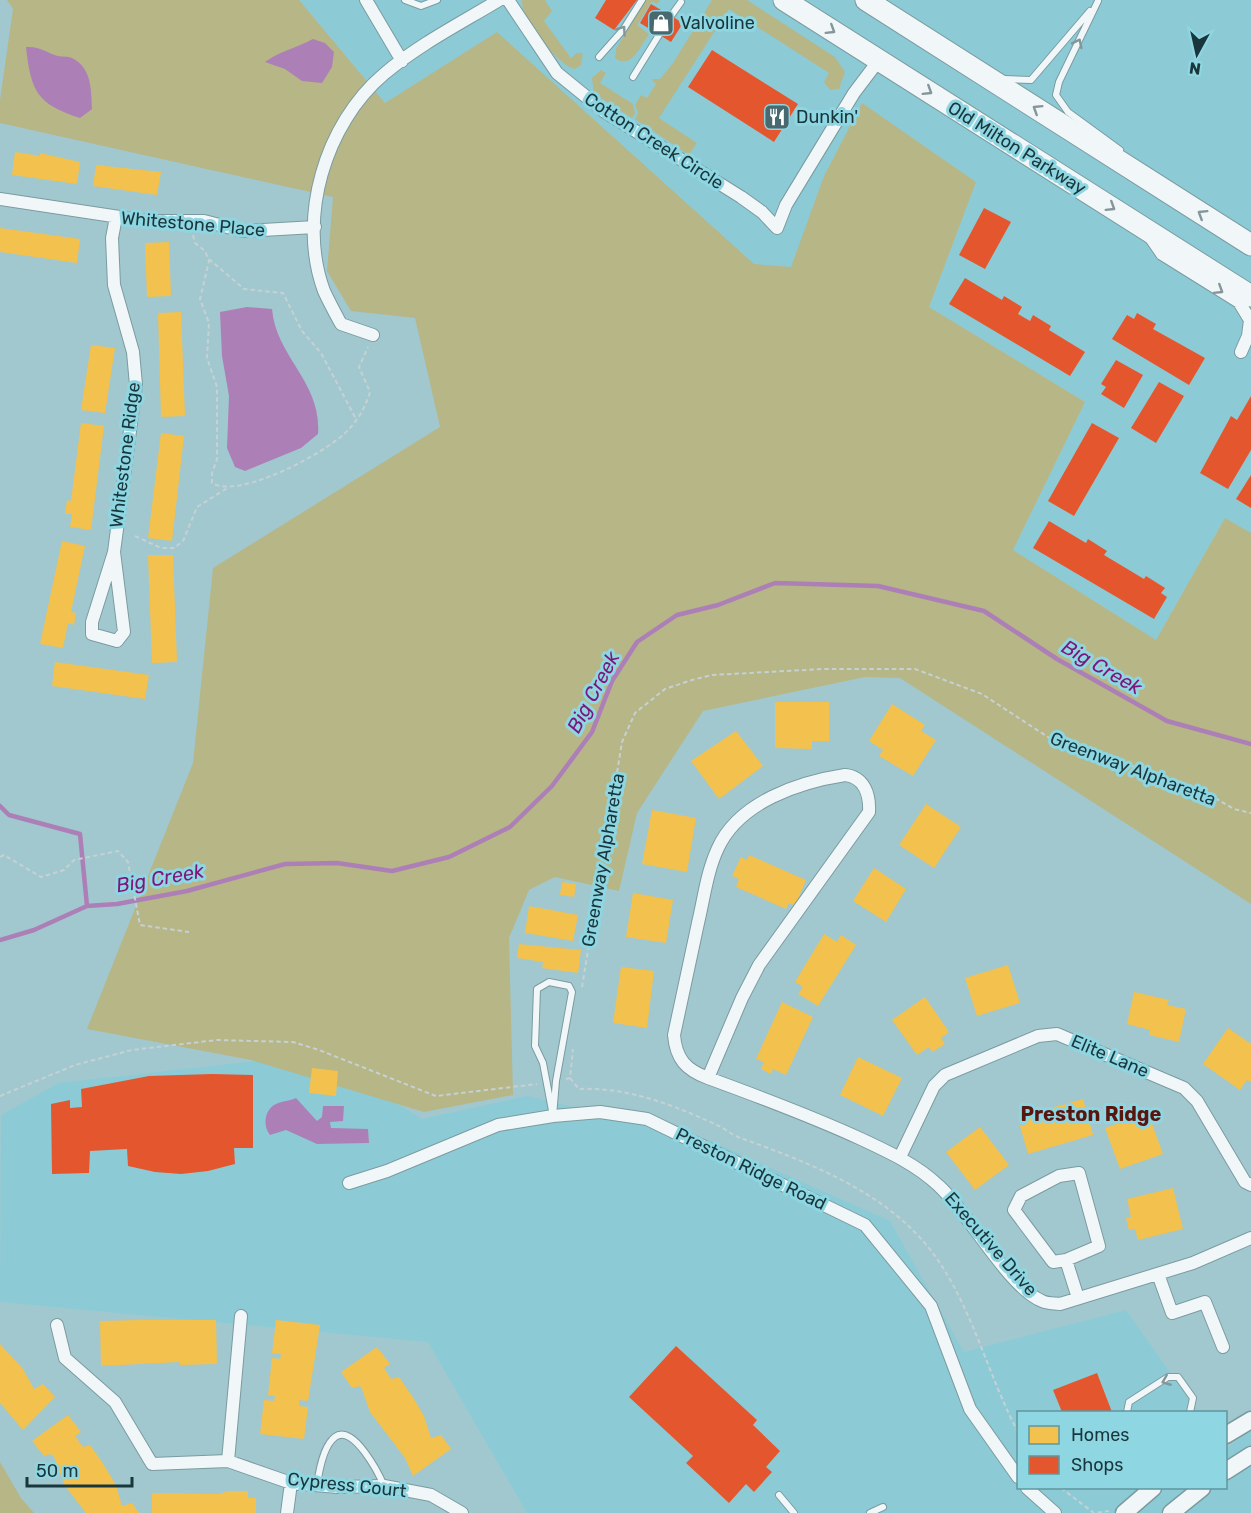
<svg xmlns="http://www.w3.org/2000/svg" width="1251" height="1513" font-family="Rubik,sans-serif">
	<rect width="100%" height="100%" fill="#a1c8cf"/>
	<path fill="#8ccbd6" d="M299,0H1251V533L1224,519L1156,640L1013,550L1085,402L929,307L976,182L862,104L824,176L792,267L754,265L497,33L385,103Z
		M291,1057L338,1067L422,1119L527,1096L706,1139L890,1221L964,1352L1126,1310L1198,1412H1018V1488H1226V1449L1251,1429V1513H527L428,1342L0,1302L1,1115L59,1083Z"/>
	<path fill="#b7b686" d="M7,0H299L385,103L497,32L754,264L791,267L824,176L862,103L976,182L929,307L1085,402L1013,550L1156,640L1225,518L1251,533V904L900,678L865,677L703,711L637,813L619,891L555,877L529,890L509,938L513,1095L424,1112L251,1060L87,1029L193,763L213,568L440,427L415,318L351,311L327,271L333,197L0,123V100L13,9Z
		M522,0H545L552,11L544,21L571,58L577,53H583L581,65L575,69C559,67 519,16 522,0Z
		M646,0H660L657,4L652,1L637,25L649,34C641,45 631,71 615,58L616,49Z
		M712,0H747L835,57L845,72L839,89L830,90L824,82L829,73L729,9L659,118L697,143L689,155L635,119L638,113L635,105L641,95L647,98L656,84L651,79H660L673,63Z
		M601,70L606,73L600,83L633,104L635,113L632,118L594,94L592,78Z
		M0,1462L21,1498L34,1513H0Z"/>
	<path fill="#ad7fb7" d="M313,39L325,43L334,52L332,67L322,83L302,81L285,69L265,62C280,51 297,48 313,39Z
		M26,47C40,46 45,52 58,56C62,57 68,56 72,58C92,68 91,90 92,109L80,118C37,104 31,92 26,47Z
		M247,307L272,309C276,357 322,382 318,434L301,448L245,471L235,467L227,448L229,396L222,356L220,312Z
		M296,1098L317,1121L322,1117L323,1106H344L343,1121L330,1122L331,1128L368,1129L369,1143L317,1144L286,1130L270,1135C262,1125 265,1109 276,1104C282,1101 290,1101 296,1098Z"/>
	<path fill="#f2c14e" d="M15,152L40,156V153L80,162L77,184L12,175Z
		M96,165L161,172L157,195L93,186Z
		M0,228L80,239L77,263L0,252Z
		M169,242L171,296L147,297L145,243Z
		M181,312L185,416L161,417L158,313Z
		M91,345L115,348L105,413L81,410Z
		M81,423L104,426L91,530L70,527L72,514H65L67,500L71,501Z
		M161,433L184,436L172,541L148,538Z
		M62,541L85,546L71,612L76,613L74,625L68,623L63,648L40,644Z
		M148,555H173L177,662L152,663Z
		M55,662L149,675L145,699L52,686Z
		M775,702H829V741H812V749L775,748Z
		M892,704L925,725L921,731L936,740L913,776L879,756L883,750L869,741Z
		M736,731L763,766L719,799L691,761Z
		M926,804L961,827L934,868L899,845Z
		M652,810L696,818L687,872L642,864Z
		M749,855L806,880L795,906L789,903L786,909L736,887L739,879L732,876L741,857L747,860Z
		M874,868L906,889L886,922L853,901Z
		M562,882L576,884L574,897L560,895Z
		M633,893L673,900L666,943L626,937Z
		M529,906L578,915L573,941L525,933Z
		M824,934L837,942L841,935L856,945L818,1006L798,994L803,987L795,982Z
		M519,944L581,950L578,973L542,968L543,962L517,958Z
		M1008,965L1020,1003L977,1016L965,978Z
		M621,967L654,971L647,1028L613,1023Z
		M1134,992L1169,1000L1167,1005L1186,1009L1179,1042L1149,1035L1150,1030L1127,1024Z
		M925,997L949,1032L941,1038L945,1044L932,1052L929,1047L917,1055L892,1020Z
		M782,1002L813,1017L786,1075L773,1069L771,1074L761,1069L764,1062L756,1059Z
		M1228,1028L1251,1044V1082L1247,1080L1240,1090L1203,1064Z
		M858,1057L902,1078L883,1116L840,1095Z
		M312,1068L338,1071L336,1096L309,1093Z
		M1083,1099L1093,1135L1028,1154L1020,1126L1025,1125L1023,1116Z
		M1148,1113L1163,1154L1120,1169L1105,1128Z
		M980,1127L1009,1165L975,1190L946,1152Z
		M1173,1188L1183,1229L1138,1240L1135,1229L1129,1230L1126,1218L1131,1217L1127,1199Z
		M138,1320H216L217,1364L180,1365V1362L101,1366L100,1321Z
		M276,1320L320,1325L308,1401L299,1400V1406L308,1407L304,1439L260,1434L264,1400L274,1401L275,1396L268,1395L272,1358L280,1359L281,1354L272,1353Z
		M0,1344L23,1369L34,1389L43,1384L55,1397L23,1430L0,1403Z
		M377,1347L390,1364L384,1368L391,1379L399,1377L414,1399L424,1416L431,1438L441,1435L451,1449L413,1476L405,1458L370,1412L362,1389L360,1386L352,1388L341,1372Z
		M68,1415L81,1432L75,1436L83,1447L90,1445L102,1462L116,1485L122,1506L132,1503L139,1513H86L65,1486L54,1457L51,1454L44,1456L32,1441Z
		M228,1491H248V1498H256V1513H152V1493L220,1494Z"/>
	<path fill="#e4572e" d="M606,0H637L614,30L595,18Z
		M651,4L683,23L671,42L640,23Z
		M712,50L798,104L774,142L688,87Z
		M984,208L1011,222L985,269L959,255Z
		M965,278L1002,300L1004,296L1022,307L1018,314L1030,321L1033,315L1051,326L1049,330L1085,352L1070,376L949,304Z
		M1137,313L1156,324L1153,329L1205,358L1189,385L1112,339L1127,315L1134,319Z
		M1116,360L1143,375L1124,408L1101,394L1106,387L1101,384Z
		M1159,382L1184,396L1156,443L1131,428Z
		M1251,396V450L1228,489L1200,473L1231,416L1237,420Z
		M1092,423L1119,438L1074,516L1048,501Z
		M1251,475V508L1236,499Z
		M1049,521L1086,543L1088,539L1107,551L1104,555L1144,579L1146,576L1165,588L1161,593L1167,597L1154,619L1033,548Z
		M212,1074L253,1075V1148H234L235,1164L208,1171L181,1174L155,1172L128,1166L127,1149L90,1151L89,1173L52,1174L51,1104L70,1100V1108L82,1107L81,1089L149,1076Z
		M676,1346L757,1420L753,1425L780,1451L766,1467L772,1472L754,1492L746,1484L729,1503L686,1463L693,1456L629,1397Z
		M1097,1373L1112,1412H1062L1053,1390Z"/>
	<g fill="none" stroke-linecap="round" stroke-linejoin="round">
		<path stroke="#ad7fb7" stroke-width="4.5" d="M0,806L9,815L80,834L87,906
			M0,940L34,930L87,906L117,904L187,891L285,864L337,863L392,871L449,857L510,827L552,786L592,732L612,681L637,642L677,615L718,605L775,583L878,586L984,611L1057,659L1167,721L1251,744"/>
		<defs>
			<path id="lane" d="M405,0L421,6L437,0
				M1098,1L1059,82L1056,95L1068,112L1120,150
				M671,16L681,2
				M599,57L623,30L642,0
				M633,77L659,35
				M1004,79L1031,80L1090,11
				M549,982L569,986L572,992L556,1081L553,1116L543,1063L535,1046L537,989Z
				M1127,1412L1129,1402L1168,1377H1178L1193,1398L1190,1412
				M317,1485C319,1471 323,1446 335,1437C353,1423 379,1474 384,1486
				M779,1495L794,1513
				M870,1513L883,1507"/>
			<path id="street" d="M366,0L402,61
				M508,0L557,73L605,112L741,197L762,212L777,228L786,205L854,93L879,60
				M0,199L146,221H204L243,231L315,227
				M1151,238L1162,254L1239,302L1250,320L1248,336L1241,352
				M373,335L341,324C335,313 329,302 324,291C297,218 325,124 384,74C418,45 461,23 499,0
				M114,552L124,632L117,641L92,634V622L114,552L136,385L133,352L114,285L112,238L116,217
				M845,775C864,777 870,794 869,812L759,965L742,998L708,1078C686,1070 676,1059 674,1035C682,998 690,960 698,923C704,898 707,871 718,848C739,802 799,782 845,775Z
				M708,1078C760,1097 811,1116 861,1139C889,1152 917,1165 939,1186C969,1213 1008,1287 1042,1301C1048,1304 1055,1303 1060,1304L1193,1263L1251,1238
				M900,1157L934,1086L945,1075L1038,1036L1057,1034L1184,1088L1197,1101L1245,1182L1251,1185
				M1079,1173L1099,1246L1066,1260L1053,1262L1014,1210L1021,1196L1059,1176Z
				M349,1183L387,1171L498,1125L553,1116L600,1112L647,1119L865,1225L931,1306L970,1409L1018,1477
				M1066,1260L1078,1298
				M1158,1274L1172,1313L1205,1302L1223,1347
				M57,1325L65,1358L115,1402L152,1464L228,1461L291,1483L338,1487L384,1486L431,1495L462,1513
				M228,1461L241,1316
				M1027,1488L1055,1513
				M287,1513L291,1483"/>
			<path id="secondary" d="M1226,1435L1251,1420
				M1226,1471L1251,1455
				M1124,1513L1153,1488
				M1171,1513L1202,1488"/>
			<path id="highway" d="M784,0L1251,296
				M866,0L1251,245"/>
		</defs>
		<use href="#lane" stroke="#7b9ba0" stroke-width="8"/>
		<use href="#street" stroke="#7b9ba0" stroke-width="14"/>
		<use href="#secondary" stroke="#7b9ba0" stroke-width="19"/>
		<use href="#highway" stroke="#7b9ba0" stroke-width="23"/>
		<path stroke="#c5d1d3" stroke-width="2" stroke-dasharray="4.5 3" stroke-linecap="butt" d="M193,235L195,243L205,251L209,261L200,299L209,323L207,358L217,387V459L212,473V483C239,500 331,451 350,428C360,417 366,405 370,392L359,367L368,347
			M209,259L244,289L283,293L302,331L321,353L356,419
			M135,536L161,548H174L183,541L197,507L229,487
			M0,857L4,855L41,877L64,870L74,860L118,851L128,862L140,925L189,932
			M582,987L622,742L635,713L665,689L692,680L712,675L823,669H915L982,694L1054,741L1124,762L1163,781L1203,791L1234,809L1251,813
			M570,1078L579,1089C628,1087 674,1105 719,1126C725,1129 731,1134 738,1137C807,1162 886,1191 932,1252C971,1303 988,1376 1018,1432
			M566,1079L570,1078L573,1049
			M0,1096L75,1065L132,1050L217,1040L293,1042L319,1050L436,1096L537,1084
			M1061,1488L1094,1513L1109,1511"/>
		<use href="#lane" stroke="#f1f7f8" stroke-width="6"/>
		<use href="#street" stroke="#f1f7f8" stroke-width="12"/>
		<use href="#secondary" stroke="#f1f7f8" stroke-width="16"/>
		<use href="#highway" stroke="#f1f7f8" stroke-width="21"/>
	</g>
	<defs><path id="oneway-chevron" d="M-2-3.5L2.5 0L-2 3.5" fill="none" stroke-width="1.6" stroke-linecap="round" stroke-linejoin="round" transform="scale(1.5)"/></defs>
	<g stroke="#84969a">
		<use href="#oneway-chevron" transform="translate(622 30) rotate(-55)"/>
		<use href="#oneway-chevron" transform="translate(831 30) rotate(32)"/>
		<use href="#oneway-chevron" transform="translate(1078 43) rotate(-64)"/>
		<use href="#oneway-chevron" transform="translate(928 91) rotate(32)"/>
		<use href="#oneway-chevron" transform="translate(1037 109) rotate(-148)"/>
		<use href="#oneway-chevron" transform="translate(1111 207) rotate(32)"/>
		<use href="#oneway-chevron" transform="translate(1202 214) rotate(-148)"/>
		<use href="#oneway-chevron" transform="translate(1219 290) rotate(32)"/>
		<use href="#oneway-chevron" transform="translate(1166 1381) rotate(158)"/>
	</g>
	<defs>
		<symbol id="shop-square" viewBox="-11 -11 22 22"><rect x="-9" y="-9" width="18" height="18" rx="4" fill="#48696f" stroke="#8ed6e2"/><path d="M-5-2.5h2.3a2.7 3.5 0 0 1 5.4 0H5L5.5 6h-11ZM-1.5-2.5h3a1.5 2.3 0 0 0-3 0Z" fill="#fff"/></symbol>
		<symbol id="restaurant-square" viewBox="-11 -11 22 22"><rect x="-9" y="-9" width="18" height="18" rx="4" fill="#48696f" stroke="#8ed6e2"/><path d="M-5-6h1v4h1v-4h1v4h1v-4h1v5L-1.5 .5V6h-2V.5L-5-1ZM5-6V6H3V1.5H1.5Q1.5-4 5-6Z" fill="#fff"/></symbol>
	</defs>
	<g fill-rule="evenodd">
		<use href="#shop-square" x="646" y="8" width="30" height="30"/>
		<use href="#restaurant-square" x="762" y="102" width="30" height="30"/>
	</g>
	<g text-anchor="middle" stroke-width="6" stroke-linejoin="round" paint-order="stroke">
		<g font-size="18" fill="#18363b" stroke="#8ed6e2" text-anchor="start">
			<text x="680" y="29">Valvoline</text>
			<text x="796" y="123">Dunkin'</text>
		</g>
		<g font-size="18" fill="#18363b" stroke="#8ed6e2">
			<text transform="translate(654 141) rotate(33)" y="6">Cotton Creek Circle</text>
			<text transform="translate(1017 148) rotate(32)" y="6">Old Milton Parkway</text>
			<text transform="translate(193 224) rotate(5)" y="6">Whitestone Place</text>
			<text transform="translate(125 455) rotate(-83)" y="6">Whitestone Ridge</text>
			<text transform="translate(1133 769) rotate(21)" y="6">Greenway Alpharetta</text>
			<text transform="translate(603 860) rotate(-80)" y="6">Greenway Alpharetta</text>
			<text transform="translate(1110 1056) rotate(23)" y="6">Elite Lane</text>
			<text transform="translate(751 1169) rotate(26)" y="6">Preston Ridge Road</text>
			<text transform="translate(991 1244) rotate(49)" y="6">Executive Drive</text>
			<text transform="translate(347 1485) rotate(6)" y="6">Cypress Court</text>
		</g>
		<g font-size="20" font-style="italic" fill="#7d167b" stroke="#8ed6e2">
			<text transform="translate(1102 667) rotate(30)" y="7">Big Creek</text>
			<text transform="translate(593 692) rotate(-62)" y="7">Big Creek</text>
			<text transform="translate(160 878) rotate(-10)" y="7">Big Creek</text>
		</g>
		<g font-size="20" font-weight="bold" fill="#59160f" stroke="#8ed6e2">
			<text x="1091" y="1121">Preston Ridge</text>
		</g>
	</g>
	<rect x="1017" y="1411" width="210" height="78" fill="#8ed6e2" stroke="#5f969f" stroke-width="1.5"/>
	<rect x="1029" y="1426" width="30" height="18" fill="#f2c14e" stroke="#5f969f" stroke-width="1.5"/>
	<text x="1071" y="1441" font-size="18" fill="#18363b">Homes</text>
	<rect x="1029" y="1456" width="30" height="18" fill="#e4572e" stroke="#5f969f" stroke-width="1.5"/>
	<text x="1071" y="1471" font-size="18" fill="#18363b">Shops</text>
	<g transform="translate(1197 54) rotate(188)" stroke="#8ed6e2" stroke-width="4.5" paint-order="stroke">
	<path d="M0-4.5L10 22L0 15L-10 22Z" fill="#18363b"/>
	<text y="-9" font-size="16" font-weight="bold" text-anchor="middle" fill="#18363b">N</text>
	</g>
	<path d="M27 1477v9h105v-9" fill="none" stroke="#18363b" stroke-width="3"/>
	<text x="36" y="1477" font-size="18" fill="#18363b" stroke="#8ed6e2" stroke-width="4.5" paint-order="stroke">50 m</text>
</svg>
